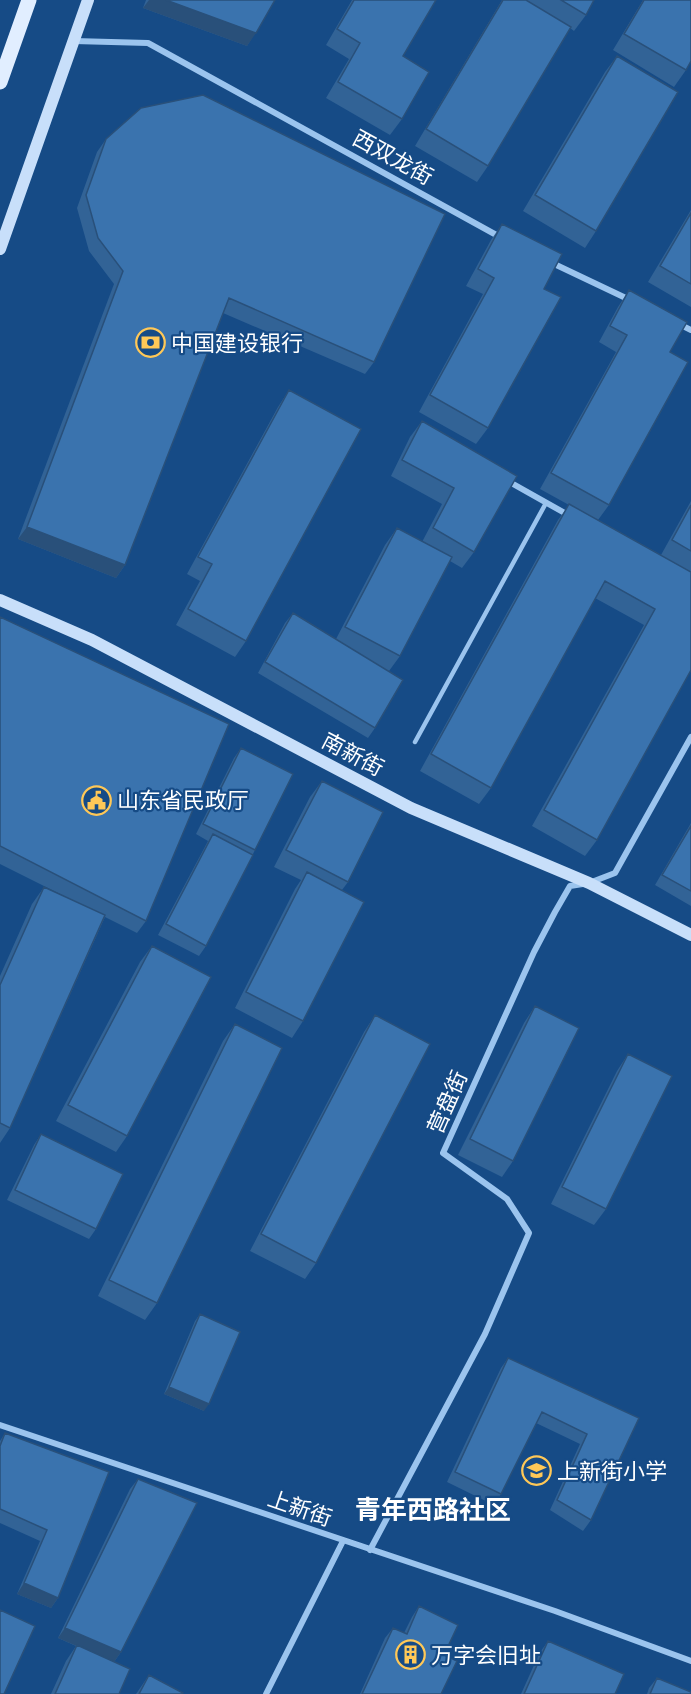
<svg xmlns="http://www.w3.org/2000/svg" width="691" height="1694" font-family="'Sofia Sans Condensed','Noto Sans SC',sans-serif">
	<rect width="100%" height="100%" fill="#164b86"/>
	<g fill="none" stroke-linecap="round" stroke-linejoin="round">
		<path stroke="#9bc4ee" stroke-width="4.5" d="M415,742L546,503"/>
		<path stroke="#9bc4ee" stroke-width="6" d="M74,41L148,43L500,237
			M550,262L630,300
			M677,323L691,330
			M506,480L570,516
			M0,1425L555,1611L691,1661
			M370,1550L485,1334L529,1233L507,1199L443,1153L534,952L555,912L570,886L589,883L615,873L691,737
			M266,1694L343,1541"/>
		<path stroke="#c8dffa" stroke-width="12" d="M0,249L88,0
			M0,600L92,640L411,808L589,883L691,935"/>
		<path stroke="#e1eeff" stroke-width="15" d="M0,82L29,0"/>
	</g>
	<path fill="#326396" d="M146,0H275L247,46L143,8Z
		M352,0H436L403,56L402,119L390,135L326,98L349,59L326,45Z
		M502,0H594L586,15L574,31L570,28L488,166L477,182L415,146Z
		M643,0H691L686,70L674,87L613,50Z
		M617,56L596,231L585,248L523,211L605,72Z
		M106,139L374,362L365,374L223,313L125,565L116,578L18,539L114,284L89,251L77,208L97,152Z
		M691,210V307L648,282Z
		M502,224L544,289L488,428L476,444L419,412L483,294L466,286L491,240Z
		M629,290L670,352L609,505L598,520L661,555L691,501V670L597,840L585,856L532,826L644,625L595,598L491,788L479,804L420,771L558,520L569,505L540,489L616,352L599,342L618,307Z
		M289,390L246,641L235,657L176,625L200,581L187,574L278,407Z
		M422,421L517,476L474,552L462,568L450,561L400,656L389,671L375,728L368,738L258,673L285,623L293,613L336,639L385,545L397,528L422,542L442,504L391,476L410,437Z
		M0,617L146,921L137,933L105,917L10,1128L0,1143V976L32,904L44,887L66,897L0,864Z
		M241,748L255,850L206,946L199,956L158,935L208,841L196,834L234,758Z
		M322,781L348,882L342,890L303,1021L292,1038L235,1008L295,889L301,880L274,867L310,797Z
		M691,823V906L655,885Z
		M152,946L127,1136L116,1152L56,1121L140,962Z
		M535,1006L513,1161L502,1177L458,1155L524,1023Z
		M375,1015L316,1263L305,1279L250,1251L364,1032Z
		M235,1024L157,1303L145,1320L98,1296L223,1041Z
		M628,1054L606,1209L594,1225L551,1204L617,1071Z
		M41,1134L96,1229L89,1239L7,1200L34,1145Z
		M200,1314L204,1411L164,1394L195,1321Z
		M508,1358L639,1418L591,1520L583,1531L550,1510L580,1444L536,1423L501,1494L494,1505L447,1482L501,1368Z
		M5,1433L109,1472L58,1598L51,1608L17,1594L40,1541L0,1523V1441Z
		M138,1479L121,1652L114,1662L119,1694H51L66,1661L76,1646L58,1638L130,1489Z
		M419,1606L444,1655L441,1694H360L385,1638L393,1628L404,1633L412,1617Z
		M548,1641L615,1694H521L539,1654Z
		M149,1675L182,1694H136Z
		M657,1678L691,1694H647L649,1688Z"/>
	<path fill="#29507a" d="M149,0H166L256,33L247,46L143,8Z
		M27,527L125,565L116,578L18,539Z
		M169,1387L209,1404L204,1411L164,1394Z
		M24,1583L58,1598L51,1608L17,1594Z
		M65,1628L121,1652L114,1662L58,1638Z"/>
	<path fill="#3a73ae" stroke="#29507a" stroke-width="1.5" d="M166,0H275L256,33Z
		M354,0H436L403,56L429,72L402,119L338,82L360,43L337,29Z
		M503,0H526L571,27L488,166L426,129Z
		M561,0H594L586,15Z
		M644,0H691V61L686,70L624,34Z
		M617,56L678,92L596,231L535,195Z
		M203,95L445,214L374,362L229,298L125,565L27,527L123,271L98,238L86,195L106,139L141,108Z
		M691,213V284L660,266Z
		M502,224L562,254L544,289L561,297L488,428L430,395L494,278L478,269Z
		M629,290L687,322L670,352L688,362L609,505L551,473L627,335L610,326Z
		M289,390L361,429L246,641L188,609L212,564L198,557Z
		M422,421L517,476L474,552L433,528L454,488L402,460Z
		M569,504L691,572V670L597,840L544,810L655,609L605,581L491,788L431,754Z
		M691,505V551L672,540Z
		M397,528L452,557L400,656L345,627Z
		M293,613L403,680L375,728L265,662Z
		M0,617L229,724L146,921L0,846Z
		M241,748L293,774L255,850L203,824Z
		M322,781L383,812L348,882L286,850Z
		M691,826V891L662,875Z
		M213,834L253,855L206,946L166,924Z
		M307,872L364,902L303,1021L246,992Z
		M44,887L105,915L10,1128L0,1123V985Z
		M152,946L211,977L127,1136L68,1105Z
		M535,1006L579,1028L513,1161L470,1139Z
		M375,1015L430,1044L316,1263L261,1234Z
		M235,1024L282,1048L157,1303L109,1280Z
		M628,1054L672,1076L606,1209L562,1187Z
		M41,1134L123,1174L96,1229L15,1190Z
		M200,1314L240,1332L209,1404L169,1387Z
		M508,1358L639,1418L591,1520L557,1500L587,1434L542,1412L501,1494L455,1472Z
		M5,1433L109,1472L58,1598L24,1583L47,1530L0,1509V1446Z
		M138,1479L197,1503L121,1652L65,1628Z
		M419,1606L458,1625L444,1655L457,1661L441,1694H362L393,1628L407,1634Z
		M0,1610L35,1626L4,1694H0Z
		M548,1641L624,1674L615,1694H524Z
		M77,1645L130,1669L119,1694H55Z
		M149,1675L183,1693L182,1694H139Z
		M657,1678L691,1692V1694H650Z"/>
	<defs>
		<symbol id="bank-ring" viewBox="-11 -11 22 22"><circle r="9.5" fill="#164b86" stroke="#ffc857" stroke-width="1.5"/><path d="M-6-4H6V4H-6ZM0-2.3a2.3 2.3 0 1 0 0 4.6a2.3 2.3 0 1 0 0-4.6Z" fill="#ffc857"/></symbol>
		<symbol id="civic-ring" viewBox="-11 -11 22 22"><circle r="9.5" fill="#164b86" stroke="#ffc857" stroke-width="1.5"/><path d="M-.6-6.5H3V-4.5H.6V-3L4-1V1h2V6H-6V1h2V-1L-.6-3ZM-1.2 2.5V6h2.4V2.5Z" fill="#ffc857"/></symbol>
		<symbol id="school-ring" viewBox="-11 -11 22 22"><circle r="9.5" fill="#164b86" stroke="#ffc857" stroke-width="1.5"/><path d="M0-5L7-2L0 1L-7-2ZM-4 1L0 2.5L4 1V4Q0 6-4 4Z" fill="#ffc857"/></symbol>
		<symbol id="building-ring" viewBox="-11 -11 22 22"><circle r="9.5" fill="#164b86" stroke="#ffc857" stroke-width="1.5"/><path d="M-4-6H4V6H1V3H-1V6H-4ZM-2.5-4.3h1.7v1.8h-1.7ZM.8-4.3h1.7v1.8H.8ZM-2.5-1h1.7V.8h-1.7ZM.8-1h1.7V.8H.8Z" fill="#ffc857"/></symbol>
	</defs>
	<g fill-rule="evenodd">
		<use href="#bank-ring" x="134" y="326" width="33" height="33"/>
		<use href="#civic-ring" x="80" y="784" width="33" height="33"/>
		<use href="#school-ring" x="520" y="1454" width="33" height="33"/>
		<use href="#building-ring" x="394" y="1638" width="33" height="33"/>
	</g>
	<g text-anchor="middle" stroke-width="4.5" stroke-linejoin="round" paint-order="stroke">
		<g font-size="22" fill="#fff" stroke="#164b86">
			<text transform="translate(393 157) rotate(29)" y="8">西双龙街</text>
			<text transform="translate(353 754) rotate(28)" y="8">南新街</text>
			<text transform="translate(447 1102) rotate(-66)" y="8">营盘街</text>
			<text transform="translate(300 1508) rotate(19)" y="8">上新街</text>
		</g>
		<g font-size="22" fill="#fff" stroke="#164b86" text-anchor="start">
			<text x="171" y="351">中国建设银行</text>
			<text x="117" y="808">山东省民政厅</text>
			<text x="557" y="1479">上新街小学</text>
			<text x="431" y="1663">万字会旧址</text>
		</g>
		<g font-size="26" font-weight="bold" fill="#fff" stroke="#164b86">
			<text x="433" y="1519">青年西路社区</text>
		</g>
	</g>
</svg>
